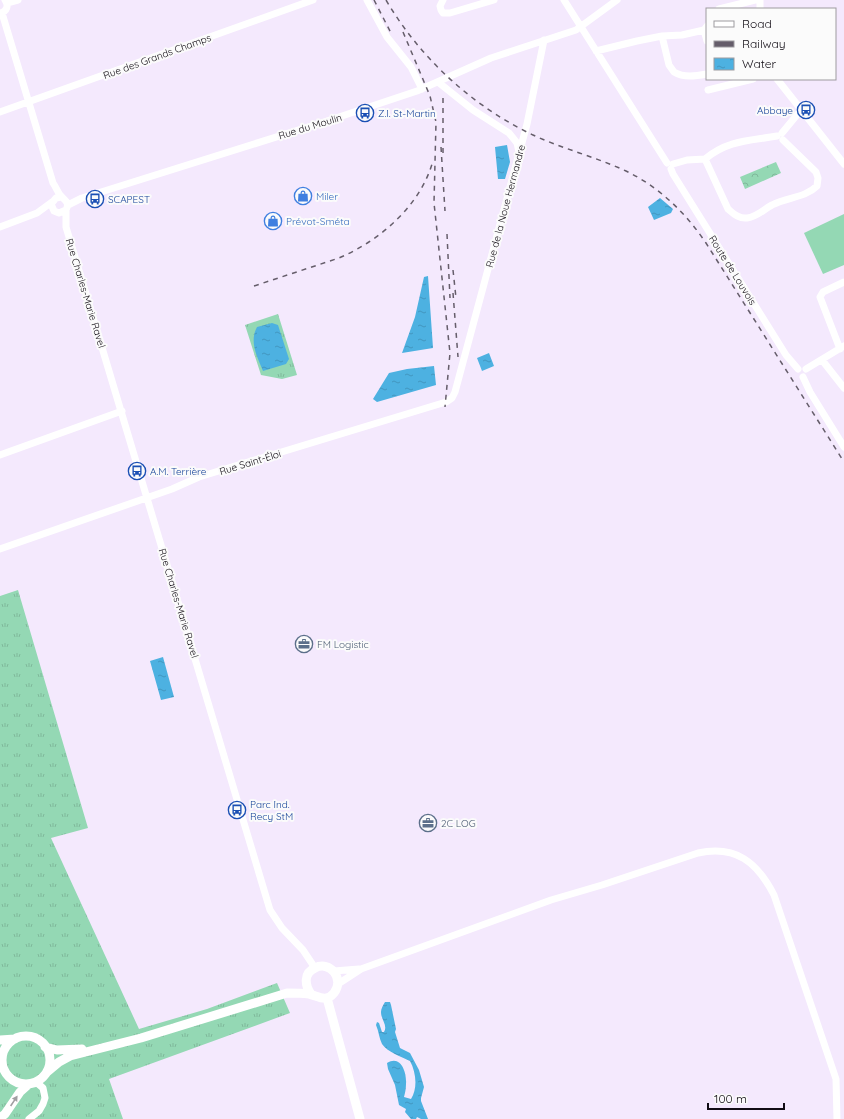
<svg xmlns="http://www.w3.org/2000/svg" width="844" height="1119" font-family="Quicksand,sans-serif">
	<defs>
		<pattern id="grass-tufts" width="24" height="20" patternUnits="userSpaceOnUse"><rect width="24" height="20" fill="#94d8b4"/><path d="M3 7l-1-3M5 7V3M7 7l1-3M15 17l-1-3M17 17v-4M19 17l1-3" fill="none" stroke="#7fb89a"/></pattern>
		<pattern id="park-crowns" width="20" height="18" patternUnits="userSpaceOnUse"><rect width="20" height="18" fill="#94d8b4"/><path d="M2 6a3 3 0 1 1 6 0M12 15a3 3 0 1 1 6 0" fill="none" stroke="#7fb89a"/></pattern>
		<pattern id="water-ripples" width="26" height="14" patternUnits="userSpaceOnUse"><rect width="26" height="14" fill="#4db1e1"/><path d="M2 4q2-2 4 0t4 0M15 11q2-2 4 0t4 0" fill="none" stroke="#4297c0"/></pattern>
	</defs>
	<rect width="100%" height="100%" fill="#f4e9fd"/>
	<path fill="url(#grass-tufts)" d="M278,314L297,375L282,379L261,375L245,325Z
		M18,590L88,828L51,838L139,1029L207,1009L277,983L290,1013L109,1079L123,1119H0V596Z"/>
	<path fill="url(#park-crowns)" d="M776,162L781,173L745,189L740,177Z"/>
	<path fill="#94d8b4" d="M844,214V265L823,274L804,233Z"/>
	<path fill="url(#water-ripples)" d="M507,145L510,162L505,179H498L495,147Z
		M660,198L673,209L671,213L654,220L648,207Z
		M428,276L433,348L402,353L415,317L424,277Z
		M272,323L278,325L289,359L286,364L263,371C257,356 249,342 257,327Z
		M489,353L494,366L482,371L477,358Z
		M434,366L436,385L377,402L373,399L389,373L407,369Z
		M163,657L174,697L161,700L150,661Z
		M385,1002H390L391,1005L396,1029L395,1032L400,1048L410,1053L419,1070L424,1087L421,1098V1101L428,1119H421L417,1117L416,1119H411L405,1112L406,1109L399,1105L395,1085L388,1069L387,1063C401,1054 407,1073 406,1084C406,1089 405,1093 404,1097L411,1099C418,1088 416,1072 410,1061C402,1057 387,1052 382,1044C379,1038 379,1032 376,1025L377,1022L379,1023L382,1032H384C388,1025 381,1020 381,1012C381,1009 383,1005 385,1002Z"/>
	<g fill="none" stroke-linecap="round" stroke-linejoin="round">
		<path stroke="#fff" stroke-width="7" d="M367,0L387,37L411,67L422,89
			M443,0L440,6L441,10L443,13H450L494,0
			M564,0L667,163
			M760,0V9
			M7,3L18,0
			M719,9L755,0
			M0,13C7,12 9,5 5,0
			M2,13L53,183C56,187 58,193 61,196C65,201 70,202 66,210L59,213L54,211L51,204L56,198L61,197
			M704,30L707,41
			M662,36L669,65L674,72C684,78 696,76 707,74
			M596,51L637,41L662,36L682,35L704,30L707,26
			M777,79L844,164
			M438,82L473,110L509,133L517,143L519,152
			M708,90L753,79
			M0,112L313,0
			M782,133L801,110
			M777,136C749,141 728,140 705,159L728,209C734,214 739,219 747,218C757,217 764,209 772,205C787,197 805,198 817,186L818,178L816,172L783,140
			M673,164L687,160L705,159
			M671,169L673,174L786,355L798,369
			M68,205L82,198L324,122L417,91L491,58L576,30L617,0
			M66,210V227L270,910L282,928L303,950L315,968
			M0,227L37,213L52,202
			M840,349L820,297L823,292L844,282
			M822,360L844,388
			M806,369L844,346
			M803,377L810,392L844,447
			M0,455L122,411
			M0,549L172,489L199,477L446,402L452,398L455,392L527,124L544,40
			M334,971L359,969
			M338,984L361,969L551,900L602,885L698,853C736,845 757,862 774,895L836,1079L837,1119
			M29,1119L39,1111L43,1104L45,1098L43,1088L36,1082"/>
		<path stroke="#fff" stroke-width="9" d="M327,998L360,1119
			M2 1060a24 24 0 1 1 48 0a24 24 0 1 1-48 0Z
			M0,1040L15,1039
			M45,1047L57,1050L82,1049
			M47,1072L59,1062L70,1056L141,1038L287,993C294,993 301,993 309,994C318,996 326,1003 334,993C345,979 330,960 315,968C303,973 305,986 311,994
			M0,1118L5,1114L20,1092L29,1084"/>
		<path stroke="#655d6a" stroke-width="1.5" stroke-dasharray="5 5" stroke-linecap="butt" d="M374,0L391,33
			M386,0C420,58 472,106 533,135C563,149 596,157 626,171C659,187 685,212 706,243L844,462
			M403,32L430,96L436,122L434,203L450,353L445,407
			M441,147L445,211
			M443,153V97
			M447,234L450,298
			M453,270L456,298
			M254,286L339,258C379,241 419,207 432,164
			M453,293L458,357"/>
	</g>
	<defs><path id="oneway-solid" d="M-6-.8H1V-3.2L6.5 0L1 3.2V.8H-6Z"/></defs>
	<use fill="#a09ea1" href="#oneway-solid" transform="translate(14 1101) rotate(-56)"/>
	<defs>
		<symbol id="bus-ring" viewBox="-11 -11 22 22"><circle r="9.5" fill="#fbfbfb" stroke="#1a4fb4" stroke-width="1.5"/><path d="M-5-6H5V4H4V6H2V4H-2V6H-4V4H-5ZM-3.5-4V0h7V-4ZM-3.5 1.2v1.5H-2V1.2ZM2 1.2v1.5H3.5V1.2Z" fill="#1a4fb4"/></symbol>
		<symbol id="shop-ring" viewBox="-11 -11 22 22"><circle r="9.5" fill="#fbfbfb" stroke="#3f7fe0" stroke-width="1.5"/><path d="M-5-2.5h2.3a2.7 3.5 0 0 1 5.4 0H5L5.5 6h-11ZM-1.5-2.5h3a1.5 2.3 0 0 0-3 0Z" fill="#3f7fe0"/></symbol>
		<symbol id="office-ring" viewBox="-11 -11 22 22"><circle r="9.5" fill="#fbfbfb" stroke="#5c6f8a" stroke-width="1.5"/><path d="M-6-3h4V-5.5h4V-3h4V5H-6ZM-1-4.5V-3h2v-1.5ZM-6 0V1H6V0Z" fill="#5c6f8a"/></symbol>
	</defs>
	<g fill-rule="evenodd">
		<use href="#bus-ring" x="796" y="100" width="20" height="20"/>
		<use href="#bus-ring" x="355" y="103" width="20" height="20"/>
		<use href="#shop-ring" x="293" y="186" width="20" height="20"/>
		<use href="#bus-ring" x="85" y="189" width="20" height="20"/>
		<use href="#shop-ring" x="263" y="211" width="20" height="20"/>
		<use href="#bus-ring" x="127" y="461" width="20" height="20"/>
		<use href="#office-ring" x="294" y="634" width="20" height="20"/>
		<use href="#bus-ring" x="227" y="800" width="20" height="20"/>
		<use href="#office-ring" x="418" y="813" width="20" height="20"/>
	</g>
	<g text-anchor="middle" stroke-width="4" stroke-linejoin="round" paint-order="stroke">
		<g font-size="10" fill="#110c14" stroke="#fbfbfb">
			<text transform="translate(157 56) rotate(-20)" y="4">Rue des Grands Champs</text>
			<text transform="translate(310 126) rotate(-17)" y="4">Rue du Moulin</text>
			<text transform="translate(505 206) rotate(-75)" y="4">Rue de la Noue Hermandre</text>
			<text transform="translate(733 270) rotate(58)" y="4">Route de Louvois</text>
			<text transform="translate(86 293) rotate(73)" y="4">Rue Charles-Marie Ravel</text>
			<text transform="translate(250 462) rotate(-17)" y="4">Rue Saint-Éloi</text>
			<text transform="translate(179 603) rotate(73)" y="4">Rue Charles-Marie Ravel</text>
		</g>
		<g font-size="10" fill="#164399" stroke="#fbfbfb" text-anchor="start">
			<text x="793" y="114" text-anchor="end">Abbaye</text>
			<text x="378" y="117">Z.I. St-Martin</text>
			<text x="108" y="203">SCAPEST</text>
			<text x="150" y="475">A.M. Terrière</text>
			<text x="250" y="808">Parc Ind.<tspan x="250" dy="12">Recy StM</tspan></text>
		</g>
		<g font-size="10" fill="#366cbe" stroke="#fbfbfb" text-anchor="start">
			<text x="316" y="200">Miler</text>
			<text x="286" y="225">Prévot-Sméta</text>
		</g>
		<g font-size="10" fill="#4e5e75" stroke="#fbfbfb" text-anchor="start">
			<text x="317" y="648">FM Logistic</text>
			<text x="441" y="827">2C LOG</text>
		</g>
	</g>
	<rect x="706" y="8" width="130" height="72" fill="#fbfbfb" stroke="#9d9b9f"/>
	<rect x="714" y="21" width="20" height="6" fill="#ffffff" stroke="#9d9b9f"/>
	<text x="742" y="28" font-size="12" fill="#110c14">Road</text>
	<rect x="714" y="41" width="20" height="6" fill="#655d6a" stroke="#9d9b9f"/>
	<text x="742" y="48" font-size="12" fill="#110c14">Railway</text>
	<rect x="714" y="58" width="20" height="12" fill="url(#water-ripples)" stroke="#9d9b9f"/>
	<text x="742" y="68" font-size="12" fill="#110c14">Water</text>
	<path d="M708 1103v6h76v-6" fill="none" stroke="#110c14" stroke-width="2"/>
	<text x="714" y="1103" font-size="12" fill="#110c14" stroke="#fbfbfb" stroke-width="3" paint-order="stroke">100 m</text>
</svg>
